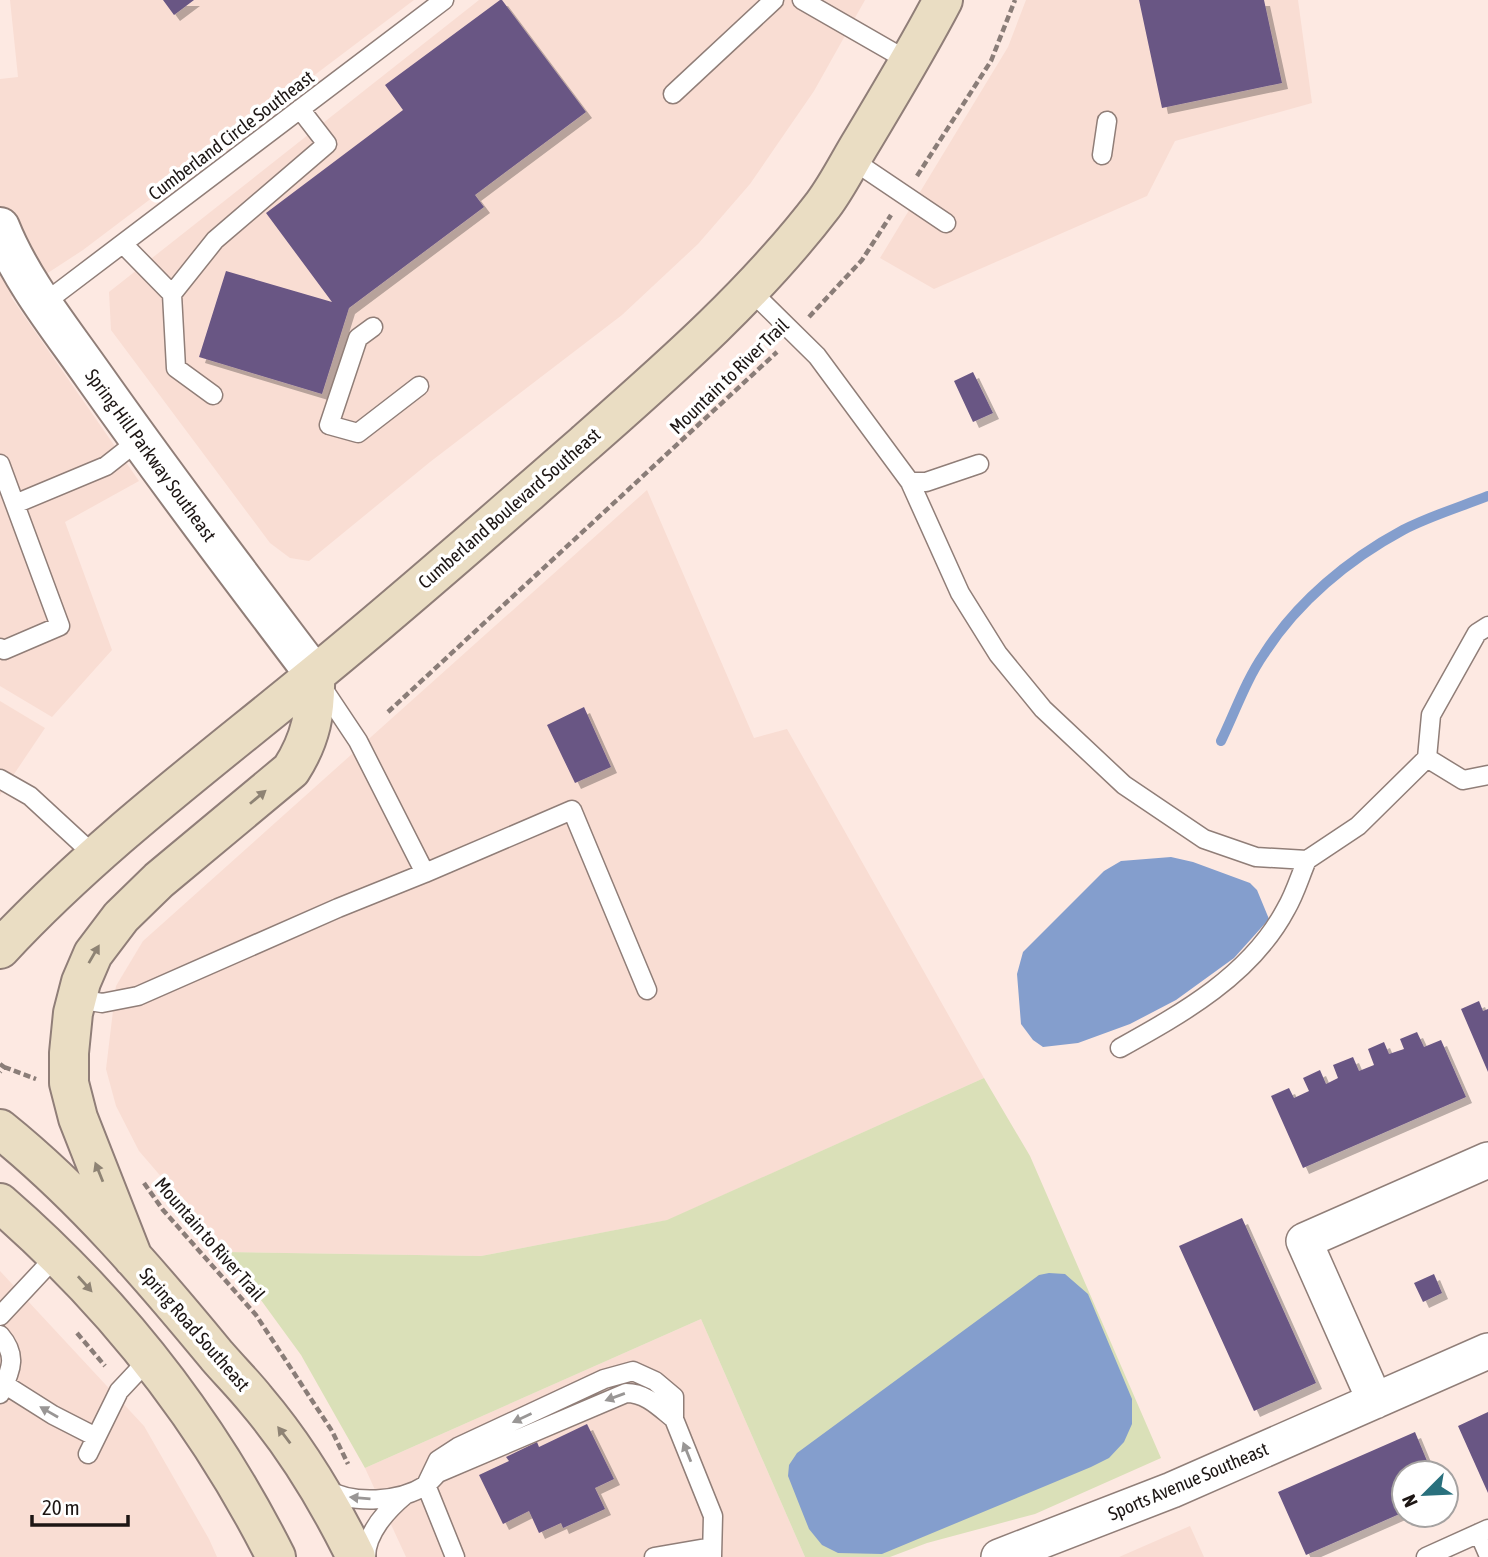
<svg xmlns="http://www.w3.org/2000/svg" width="1488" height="1557" font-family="'Asap Condensed',sans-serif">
	<defs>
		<filter id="shadow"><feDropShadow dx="6" dy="6" stdDeviation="0" flood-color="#0004"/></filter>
	</defs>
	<rect width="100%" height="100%" fill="#fde9e2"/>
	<path fill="#f9ddd3" d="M10,0H414L83,250L11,297L139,481L65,522L112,650L52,717L0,686V79L18,77Z
		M479,0H865L814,91L750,184L698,244L622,315L430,462L309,561L290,558L270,543L111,330L109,292Z
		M1026,0H1298L1312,103L1175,141L1147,196L934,289L880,258L1008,47Z
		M647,490L754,738L787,729L984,1078L668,1220L481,1256L226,1252L139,1151L116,1106L106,1069L116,986L143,941Z
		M0,701L45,728L0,795Z
		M0,1271L144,1426L209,1539L217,1557H0Z
		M701,1319L805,1557H406L365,1468Z
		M1190,1526L1204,1557H1119Z"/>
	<path fill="#dae0b8" d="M984,1078L1030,1156L1161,1458L1035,1514L927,1543L890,1557H805L701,1319L365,1468L301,1355L226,1252L481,1256L667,1220Z"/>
	<path fill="#849ecd" d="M1171,857L1193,862L1250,883L1257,890L1269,919L1234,958L1176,1000L1130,1024L1078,1043L1043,1047L1033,1040L1021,1024L1017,974L1023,952L1104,871L1121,861Z
		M1049,1273L1065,1274L1088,1294L1132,1399V1424L1124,1442L1109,1458L1091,1467L882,1554L838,1553L822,1545L809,1529L801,1509L788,1476L789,1465L797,1453L1039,1275Z"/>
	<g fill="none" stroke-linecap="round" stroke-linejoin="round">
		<path stroke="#849ecd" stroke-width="10" d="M1221,741C1235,712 1246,680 1264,654C1297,602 1349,559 1403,530C1430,516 1460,507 1488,496"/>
	</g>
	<path fill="#695684" filter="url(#shadow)" d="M163,0H194L174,15Z
		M500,0H502L586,112L475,195L484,207L349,308L322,394L199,357L226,271L332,302L266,213L403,110L385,85Z
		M1139,0H1264L1282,83L1162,108Z
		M973,372L993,413L973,422L954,381Z
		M584,707L611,767L575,783L547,725Z
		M1479,1001L1483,1011L1488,1009V1072L1461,1009Z
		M1417,1032L1424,1047L1441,1040L1466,1097L1303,1168L1271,1096L1289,1088L1294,1098L1309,1091L1303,1078L1320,1070L1326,1084L1338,1078L1333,1065L1353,1057L1359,1071L1374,1065L1368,1049L1384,1042L1389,1054L1404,1049L1400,1039Z
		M1242,1218L1316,1383L1254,1411L1179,1246Z
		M1434,1274L1442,1293L1423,1302L1414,1283Z
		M1488,1412V1493L1458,1426Z
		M587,1424L614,1479L595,1488L605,1509L563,1528L561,1523L539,1533L529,1511L503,1524L479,1475L509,1461L506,1457L537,1442L539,1447Z
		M1415,1432L1432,1473H1404V1512L1306,1555L1278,1492Z"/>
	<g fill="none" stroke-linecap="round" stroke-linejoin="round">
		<defs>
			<path id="service" d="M802,0L910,62
				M673,94L774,0
				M1102,155L1107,121
				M851,159L946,223
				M123,244L172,294
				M750,290L817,356L910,482L960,593L998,654L1043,709L1124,785L1204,839L1256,857L1307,860L1358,826L1427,758L1431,715L1477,633L1488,626
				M43,304L444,0
				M373,327L358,338L329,425L358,433L419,386
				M213,395L176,368L172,294L215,240L327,144L300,109
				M0,464L60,626L4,650L0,648
				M910,482H926L979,464
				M15,504L106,466L139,440
				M1427,758L1463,780L1488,775
				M0,779L30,796L94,855
				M425,873L572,810L647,990
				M77,999L102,1003L138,996L338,908L425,873L358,741L320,684
				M1120,1048C1183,1013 1251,975 1286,909C1295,894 1300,876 1307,860
				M0,1316L57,1255
				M0,1335C19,1357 10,1371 0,1394
				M4,1384L53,1415L96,1437
				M88,1454L119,1391L149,1359
				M326,1489C353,1505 400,1502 426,1485C430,1482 434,1477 438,1473L626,1393C646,1393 659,1407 674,1419
				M1479,1533L1488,1554
				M366,1557C366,1533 387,1510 405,1495
				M455,1557L426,1485L438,1460L458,1447L604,1379L633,1371L655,1381L674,1397V1419L713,1516L712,1557
				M654,1557L712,1547
				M1426,1557L1488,1529"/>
			<path id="minor" d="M1375,1401L1304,1241L1488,1160
				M999,1557L1172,1490L1488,1351"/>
			<path id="tertiary" d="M0,227C21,280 60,328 93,375C165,477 240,576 315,675"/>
			<path id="secondary" d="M0,949C92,850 201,768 306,682C401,605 492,524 584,444C669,369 754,295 823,205C838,185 849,162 862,141C890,94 918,48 943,0
				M0,1129C82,1195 151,1276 217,1356C230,1371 244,1385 256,1400C296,1447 329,1502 356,1557
				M0,1203C114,1302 208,1422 276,1557
				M133,1258L78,1118L69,1083V1053L73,1013L81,982L93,954L121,917L159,880L291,770C311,739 316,712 315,675"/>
		</defs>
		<use href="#service" stroke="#907e78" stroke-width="21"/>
		<use href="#minor" stroke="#907e78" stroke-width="38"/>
		<use href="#tertiary" stroke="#907e78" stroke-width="42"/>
		<use href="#secondary" stroke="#907e78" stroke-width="42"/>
		<path stroke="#8a7d78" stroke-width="4.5" stroke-dasharray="7 3.5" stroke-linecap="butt" d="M917,176L991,61L1015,0
			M809,317L862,260L891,215
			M388,712L777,352
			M0,1064L4,1067L0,1072
			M4,1067L36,1079
			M144,1183L163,1210L256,1315L332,1431L348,1464
			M77,1333L105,1366"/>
		<use href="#service" stroke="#fff" stroke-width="18"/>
		<use href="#minor" stroke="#fff" stroke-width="35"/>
		<use href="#tertiary" stroke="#fff" stroke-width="38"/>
		<use href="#secondary" stroke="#eaddc3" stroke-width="38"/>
	</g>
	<defs><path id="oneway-solid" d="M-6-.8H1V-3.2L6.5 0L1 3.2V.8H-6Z" transform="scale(1.75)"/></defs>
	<g fill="#8e8374">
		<use href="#oneway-solid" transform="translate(258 797) rotate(-40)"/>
		<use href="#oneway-solid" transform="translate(94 954) rotate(-60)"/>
		<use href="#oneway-solid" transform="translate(99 1172) rotate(-112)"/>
		<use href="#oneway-solid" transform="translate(85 1284) rotate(48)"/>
		<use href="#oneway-solid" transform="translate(284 1435) rotate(-127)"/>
	</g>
	<g fill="#999695">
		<use href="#oneway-solid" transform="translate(615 1397) rotate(160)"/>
		<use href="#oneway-solid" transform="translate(49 1412) rotate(-150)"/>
		<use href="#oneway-solid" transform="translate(522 1418) rotate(155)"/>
		<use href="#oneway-solid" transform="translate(687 1452) rotate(-112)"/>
		<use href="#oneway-solid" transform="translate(360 1498) rotate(-175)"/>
	</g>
	<g text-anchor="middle" stroke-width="7" stroke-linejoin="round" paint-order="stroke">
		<g font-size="19" fill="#1d1614" stroke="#fff">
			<text transform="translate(231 135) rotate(-37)" y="7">Cumberland Circle Southeast</text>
			<text transform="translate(729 376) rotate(-44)" y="7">Mountain to River Trail</text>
			<text transform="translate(151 455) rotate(54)" y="7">Spring Hill Parkway Southeast</text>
			<text transform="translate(509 508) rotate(-41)" y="7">Cumberland Boulevard Southeast</text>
			<text transform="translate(210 1239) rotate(49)" y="7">Mountain to River Trail</text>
			<text transform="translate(195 1329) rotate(49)" y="7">Spring Road Southeast</text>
			<text transform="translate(1188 1481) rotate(-23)" y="7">Sports Avenue Southeast</text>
		</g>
	</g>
	<g transform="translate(1425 1494) rotate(246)"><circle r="33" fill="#ffffff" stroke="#a5a2a1" stroke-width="2"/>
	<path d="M0-5L12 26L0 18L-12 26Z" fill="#29707d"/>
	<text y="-10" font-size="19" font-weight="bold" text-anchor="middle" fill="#1d1614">N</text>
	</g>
	<path d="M32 1515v10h96v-10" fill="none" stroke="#1d1614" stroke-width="3.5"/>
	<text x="42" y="1515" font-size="21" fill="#1d1614" stroke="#ffffff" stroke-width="5" paint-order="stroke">20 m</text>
</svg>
